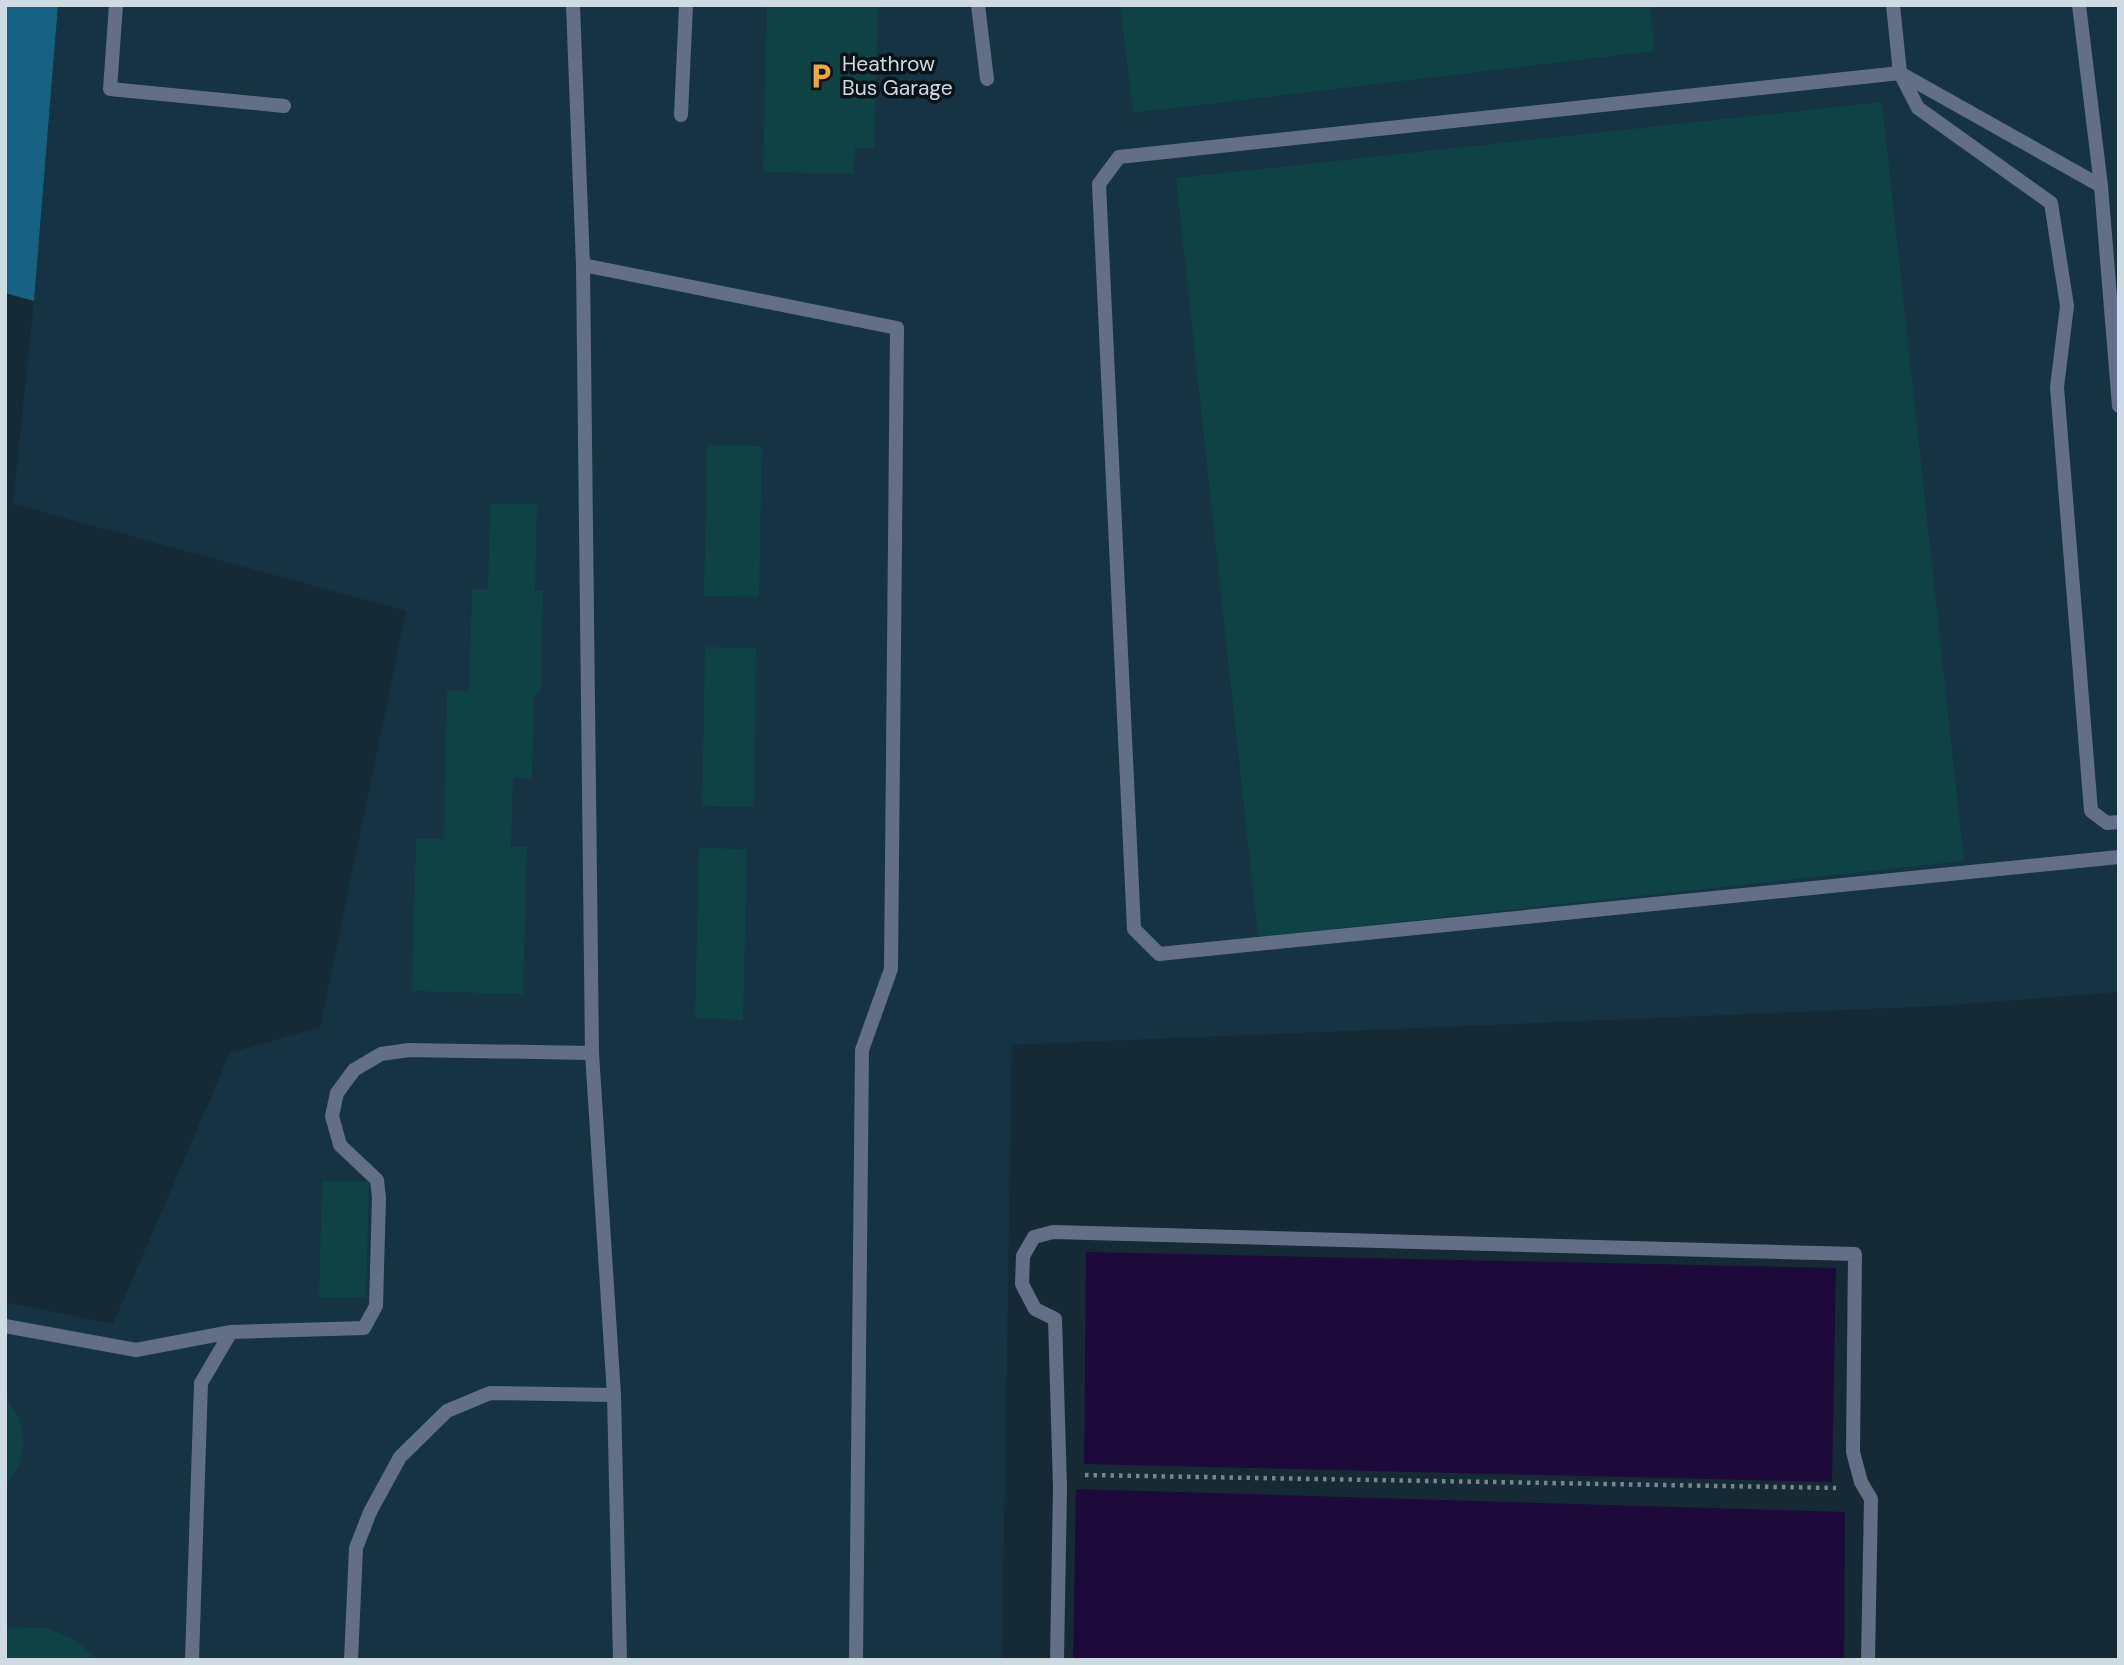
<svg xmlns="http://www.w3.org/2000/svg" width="2124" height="1665" font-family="'DM Sans',sans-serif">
	<rect width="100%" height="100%" fill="#152a35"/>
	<path fill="#153342" d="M58,5H2119V992L1939,1006L1012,1045L1002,1660H5V1302L113,1324L230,1053L320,1027L406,611L13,504L34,301Z"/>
	<path fill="#176282" d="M5,5H58L34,301L5,293Z"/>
	<path fill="#1d0a3a" d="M1086,1252L1836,1268L1832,1482L1084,1464Z
		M1076,1489L1845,1512L1844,1660H1073Z"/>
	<path fill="#0e4245" d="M767,5H878L874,148H855L854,174L763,172Z
		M1120,5H1650L1655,51L1133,113Z
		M1882,102L1964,861L1258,937L1176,178Z
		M707,445L762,446L759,597L704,596Z
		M490,504H537L535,591H543L541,690L534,697L532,778H513L511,847H527L523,994L412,991L416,838L444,839L447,691H469L472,589H488Z
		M705,647L756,648L754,807L702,806Z
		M699,848L747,849L743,1020L695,1018Z
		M322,1181L369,1182L366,1298L319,1297Z
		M5,1395L19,1417L24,1441L20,1463L5,1487Z
		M13,1627L46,1628L76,1640L98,1660H5V1629Z"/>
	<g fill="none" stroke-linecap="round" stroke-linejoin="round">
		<path stroke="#75868f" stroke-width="4.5" stroke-dasharray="3.5 5" stroke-linecap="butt" d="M1085,1475L1836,1488"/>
		<path stroke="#636f86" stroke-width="14" d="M116,5L110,89L284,106
			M573,5L583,265L592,1053L614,1395L620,1660
			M978,5L987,79
			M1893,5L1900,73L1918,108L2051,203L2067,306L2057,387L2091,811L2107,823L2119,822
			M2079,5L2101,186L2119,406
			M681,115L686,5
			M2101,186L1900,73L1119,157L1099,184L1134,929L1159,954L2119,857
			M583,265L897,328L891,969L862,1050L856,1660
			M5,1326L136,1350L231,1332L364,1328L376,1306L379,1198L377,1180L340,1145L332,1116L337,1093L354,1070L381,1054L409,1050L592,1053
			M192,1660L201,1383L231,1332
			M351,1660L356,1548L370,1512L400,1457L447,1411L490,1393L614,1395
			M1057,1660L1060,1487L1055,1319L1035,1309L1022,1284L1023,1256L1034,1237L1053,1232L1855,1254L1853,1452L1861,1482L1871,1499L1868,1660"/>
	</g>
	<defs>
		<symbol id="parking-bare" viewBox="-9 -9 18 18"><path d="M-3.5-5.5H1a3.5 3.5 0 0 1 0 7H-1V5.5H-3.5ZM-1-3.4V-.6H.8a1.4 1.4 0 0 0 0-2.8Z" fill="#eea83c" stroke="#081217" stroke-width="2.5" paint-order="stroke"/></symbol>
	</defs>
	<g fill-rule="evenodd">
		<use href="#parking-bare" x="802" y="57" width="38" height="38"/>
	</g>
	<g text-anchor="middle" stroke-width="7" stroke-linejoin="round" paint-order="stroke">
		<g font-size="21" fill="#cedbe2" stroke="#081217" text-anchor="start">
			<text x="842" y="71">Heathrow<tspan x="842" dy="24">Bus Garage</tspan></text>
		</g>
	</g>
	<rect width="2124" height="1665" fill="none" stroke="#cedbe2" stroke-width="14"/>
</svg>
